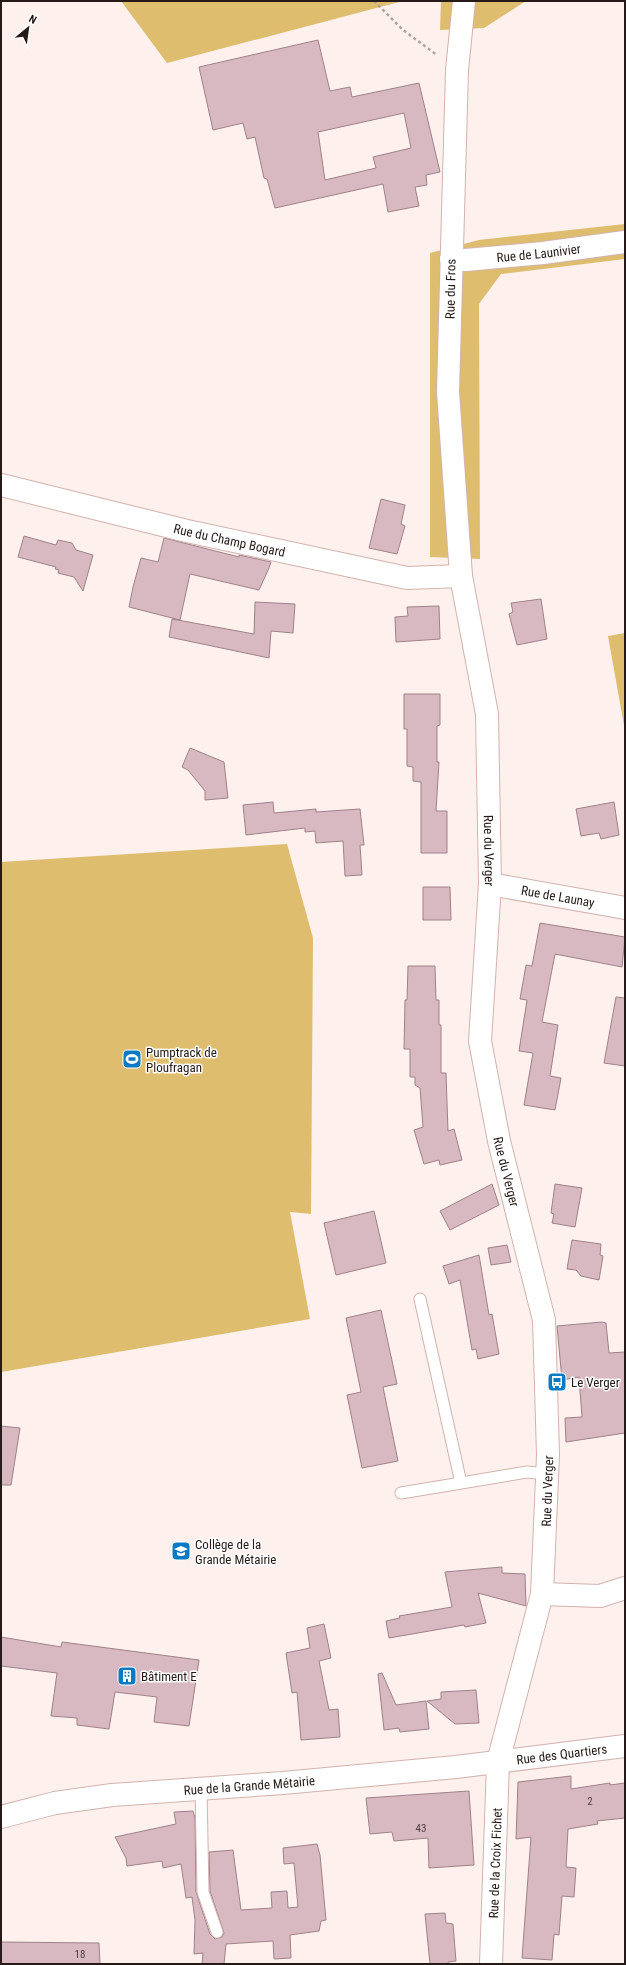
<svg xmlns="http://www.w3.org/2000/svg" width="626" height="1965" font-family="'Roboto Condensed',sans-serif">
	<rect width="100%" height="100%" fill="#fdf0ed"/>
	<path fill="#debd6e" d="M121,1H398L399,2L167,63Z
		M441,1H526L484,28L440,30Z
		M625,224V259L501,274L479,304L480,559L430,557V253L479,240Z
		M625,633V731L608,636Z
		M287,844L313,938L311,1214L290,1212L310,1319L1,1372V862Z"/>
	<path fill="#d8b9c1" stroke="#9f8289" fill-rule="evenodd" d="M318,40L330,91L350,87L352,97L419,83L440,172L426,175L427,185L415,187L419,206L388,212L383,184L275,208L267,179L264,178L255,137L247,139L243,123L213,130L199,67ZM404,113L411,148L373,157L376,168L325,180L318,132Z
		M381,499L405,505L401,524L405,526L397,554L369,548Z
		M24,536L56,545L58,540L72,543L76,550L93,555L83,591L74,577L58,573L59,570L55,569L56,567L18,557Z
		M164,538L239,557V555L271,562L269,568L259,590L190,574L180,620L129,607L133,587L141,558L158,562Z
		M541,599L547,639L517,645L509,614L513,612L511,603Z
		M255,602L295,604L293,633L271,631L269,658L169,637L172,619L254,634Z
		M439,606L440,639L396,642L395,617L408,616L407,607Z
		M404,694H440V725L437,726V762H439L436,811H447V853H421V782L413,781V767L407,766V729H404Z
		M190,748L224,762L228,798L205,800V791L188,770L182,767Z
		M273,802L274,813L316,809V812L360,809L364,845H360L362,875L345,876L343,841L316,843L315,831L305,832V828L246,835L243,805Z
		M614,802L619,835L601,839L599,833L581,836L576,809Z
		M423,887H450L451,920H423Z
		M540,923L625,937L622,967L555,954L542,1022L558,1025L550,1076L561,1078L555,1110L524,1105L533,1053L519,1051L527,1000L520,999L526,965L532,966Z
		M408,966H435L436,1000H439V1025H441V1073H446L448,1131L454,1129L462,1160L440,1165L439,1160L424,1164L414,1130L423,1127L420,1088L415,1085V1077H410V1049H404L405,1000H407Z
		M616,997L625,998V1066L604,1063Z
		M492,1184L499,1205L450,1230L440,1211Z
		M555,1184L582,1188L575,1227L552,1223L554,1214L551,1213Z
		M374,1211L386,1263L336,1275L324,1223Z
		M572,1240L601,1244L600,1255L603,1256L599,1280L581,1276L576,1270L567,1269Z
		M507,1245L511,1262L491,1265L488,1248Z
		M479,1255L489,1315L492,1314L499,1354L478,1359L476,1349L472,1350L460,1280L449,1284L443,1266Z
		M381,1310L397,1384L383,1387L398,1461L362,1468L347,1395L361,1392L346,1318Z
		M602,1322L606,1323L609,1353L625,1352V1433L566,1442L565,1418L582,1417L579,1377L562,1380L557,1326Z
		M1,1426L20,1428L11,1485H1Z
		M502,1567V1573L525,1574L526,1606L478,1593L486,1623L465,1627L464,1625L389,1638L386,1621L400,1618L399,1616L452,1607L445,1572Z
		M324,1624L331,1658L319,1661L329,1710L338,1709L340,1737L301,1740L297,1692L292,1693L286,1653L310,1648L307,1628Z
		M1,1637L61,1647L62,1642L199,1660L189,1726L154,1722L157,1697L115,1692L109,1729L77,1725V1718L51,1716L57,1673L1,1666Z
		M382,1673L396,1705L426,1701L429,1729L400,1732L399,1728L384,1730L378,1674Z
		M476,1690L479,1723L455,1724L427,1701L441,1699V1692Z
		M571,1776V1789L610,1783V1785L625,1783V1818L597,1821L598,1824L568,1829L566,1867L576,1868L574,1897L562,1896L559,1935L554,1934L552,1960L522,1958L531,1837L516,1839L518,1782Z
		M469,1791L474,1865L429,1868L428,1838L394,1841L392,1832L370,1834L366,1798Z
		M193,1811L195,1818L196,1892L210,1934L215,1939L222,1937L224,1933L210,1891L209,1852L233,1850L241,1910L272,1908L271,1892L287,1891L288,1908L298,1907L294,1863L284,1864L283,1848L317,1844L320,1855L326,1920L321,1921L319,1931L290,1935L291,1958L274,1959L273,1941L226,1944L224,1964H202L203,1953L194,1954L195,1920L192,1897L186,1898L181,1864L163,1868L162,1861L127,1866L126,1858L115,1837L176,1824L174,1812Z
		M445,1913L446,1923L453,1924L456,1961L448,1962V1964H430L425,1914Z
		M1,1942L99,1943L100,1964H1Z"/>
	<g fill="none" stroke-linecap="round" stroke-linejoin="round">
		<defs>
			<path id="service" d="M420,1299L461,1483
				M401,1493L527,1472L548,1474
				M201,1789L203,1892L217,1932"/>
			<g id="minor">
				<path id="s1" d="M451,259L466,260L543,253L625,242"/>
				<path id="s2" d="M1,485L187,531L407,578L461,576"/>
				<path id="s3" d="M490,884L625,908"/>
				<path d="M542,1594L600,1596L625,1588"/>
			</g>
			<g id="tertiary">
				<path id="s4" d="M464,1L457,70L448,392L461,576L487,714L490,884L480,1041L499,1141L544,1320L548,1455L542,1594L498,1762L491,1964"/>
			</g>
			<g id="secondary">
				<path id="s5" d="M1,1817L55,1803L112,1795L283,1783L456,1767L625,1746"/>
			</g>
		</defs>
		<use href="#service" stroke="#d2b3ae" stroke-width="13"/>
		<use href="#minor" stroke="#d2b3ae" stroke-width="24"/>
		<use href="#tertiary" stroke="#d2b3ae" stroke-width="24"/>
		<use href="#secondary" stroke="#d2b3ae" stroke-width="24"/>
		<path stroke="#afa3a1" stroke-width="2.5" stroke-dasharray="3 3" stroke-linecap="butt" d="M374,1L403,30L437,55"/>
		<use href="#service" stroke="#fff" stroke-width="11"/>
		<use href="#minor" stroke="#fff" stroke-width="22"/>
		<use href="#tertiary" stroke="#fff" stroke-width="22"/>
		<use href="#secondary" stroke="#fff" stroke-width="22"/>
	</g>
	<defs>
		<symbol id="stadium-square" viewBox="-11 -11 22 22"><rect x="-9" y="-9" width="18" height="18" rx="4" fill="#0b7ac4" stroke="#fff"/><path d="M0-5a6.5 5 0 1 0 0 10a6.5 5 0 1 0 0-10ZM-3.5-1.8h7v3.6h-7Z" fill="#fff"/></symbol>
		<symbol id="bus-square" viewBox="-11 -11 22 22"><rect x="-9" y="-9" width="18" height="18" rx="4" fill="#0b7ac4" stroke="#fff"/><path d="M-5-6H5V4H4V6H2V4H-2V6H-4V4H-5ZM-3.5-4V0h7V-4ZM-3.5 1.2v1.5H-2V1.2ZM2 1.2v1.5H3.5V1.2Z" fill="#fff"/></symbol>
		<symbol id="school-square" viewBox="-11 -11 22 22"><rect x="-9" y="-9" width="18" height="18" rx="4" fill="#0b7ac4" stroke="#fff"/><path d="M0-5L7-2L0 1L-7-2ZM-4 1L0 2.5L4 1V4Q0 6-4 4Z" fill="#fff"/></symbol>
		<symbol id="building-square" viewBox="-11 -11 22 22"><rect x="-9" y="-9" width="18" height="18" rx="4" fill="#0b7ac4" stroke="#fff"/><path d="M-4-6H4V6H1V3H-1V6H-4ZM-2.5-4.3h1.7v1.8h-1.7ZM.8-4.3h1.7v1.8H.8ZM-2.5-1h1.7V.8h-1.7ZM.8-1h1.7V.8H.8Z" fill="#fff"/></symbol>
	</defs>
	<g fill-rule="evenodd">
		<use href="#stadium-square" x="121" y="1048" width="22" height="22"/>
		<use href="#bus-square" x="546" y="1371" width="22" height="22"/>
		<use href="#school-square" x="170" y="1540" width="22" height="22"/>
		<use href="#building-square" x="116" y="1665" width="22" height="22"/>
	</g>
	<g text-anchor="middle" stroke-width="3" stroke-linejoin="round" paint-order="stroke">
		<g font-size="11" fill="#524242">
			<text x="590" y="1805">2</text>
			<text x="421" y="1832">43</text>
			<text x="80" y="1958">18</text>
		</g>
		<g font-size="13" fill="#251a18" stroke="#fff">
			<text dy="5" stroke="none"><textPath href="#s1" startOffset="88">Rue de Launivier</textPath></text>
			<text transform="translate(450 289) rotate(-89)" y="5">Rue du Fros</text>
			<text dy="5" stroke="none"><textPath href="#s2" startOffset="235">Rue du Champ Bogard</textPath></text>
			<text dy="5" stroke="none"><textPath href="#s4" startOffset="853">Rue du Verger</textPath></text>
			<text dy="5" stroke="none"><textPath href="#s3" startOffset="69">Rue de Launay</textPath></text>
			<text dy="5" stroke="none"><textPath href="#s4" startOffset="1177">Rue du Verger</textPath></text>
			<text transform="translate(547 1491) rotate(-88)" y="5">Rue du Verger</text>
			<text dy="5" stroke="none"><textPath href="#s5" startOffset="565">Rue des Quartiers</textPath></text>
			<text dy="5" stroke="none"><textPath href="#s5" startOffset="251">Rue de la Grande Métairie</textPath></text>
			<text transform="translate(495 1863) rotate(-88)" y="5">Rue de la Croix Fichet</text>
		</g>
		<g font-size="13" fill="#251a18" stroke="#fff" text-anchor="start">
			<text x="146" y="1057">Pumptrack de<tspan x="146" dy="15">Ploufragan</tspan></text>
			<text x="571" y="1387">Le Verger</text>
			<text x="195" y="1549">Collège de la<tspan x="195" dy="15">Grande Métairie</tspan></text>
			<text x="141" y="1681">Bâtiment E</text>
		</g>
	</g>
	<rect width="626" height="1965" fill="none" stroke="#251a18" stroke-width="4"/>
	<g transform="translate(28 28) rotate(29)" stroke="#ffffff" stroke-width="3" paint-order="stroke">
	<path d="M0-3L7 15L0 10L-7 15Z" fill="#251a18"/>
	<text y="-6" font-size="11" font-weight="bold" text-anchor="middle" fill="#251a18">N</text>
	</g>
</svg>
